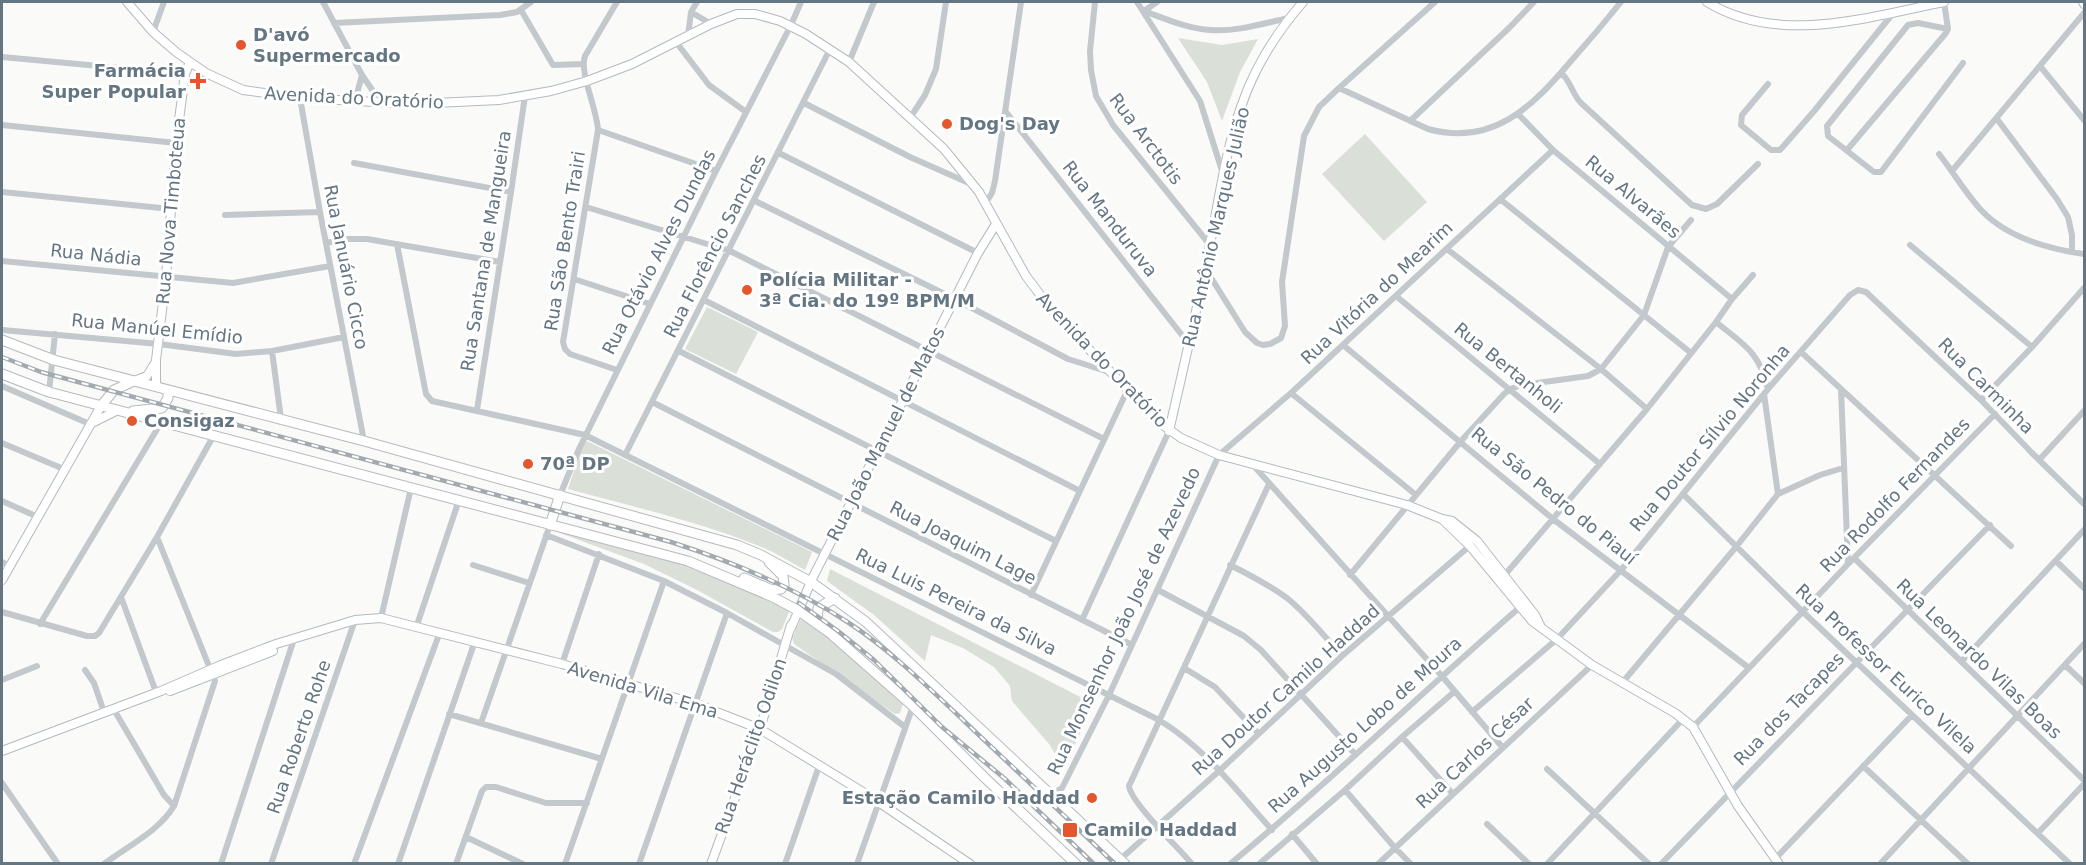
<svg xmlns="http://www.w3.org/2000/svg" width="2086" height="865" font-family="'DejaVu Sans',sans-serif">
	<rect width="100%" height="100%" fill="#fafaf8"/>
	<path fill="#dadfd7" d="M1178,38L1222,45L1258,39L1240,72L1222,121L1207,82Z
		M1365,134L1427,202L1384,241L1322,174Z
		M707,307L758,332L736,374L685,349Z
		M584,441L589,442L812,552L805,570C792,563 778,554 764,548C701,522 634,507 568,489Z
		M556,529L682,563L785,608L789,612L782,629L778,632H773L697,590L644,564L560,533L555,531Z
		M830,569L1094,704L1064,768L1049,744L1012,701L1010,686L994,667L963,648L931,635L925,661L874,615L827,581Z
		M802,617L830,636L904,701L900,713L895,714L794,644L792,638Z"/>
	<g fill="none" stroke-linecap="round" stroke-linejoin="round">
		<defs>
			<path id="secondary" d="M127,2L153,32L176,52L206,73L243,90L300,98L414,104L499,100L551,91L587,81L632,64L711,24L737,14H755L780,21L806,34L849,62L944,149L979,192L1026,276L1050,308L1156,420L1181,438L1219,455L1407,505L1442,519L1452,521L1477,541L1535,615L1540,625
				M1707,2C1779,46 1867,17 1944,2
				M2083,2L2084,4
				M134,381L147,376L155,363
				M156,387V360L166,277L176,143L185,74L190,62
				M94,422L118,410
				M1169,431C1183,370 1197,310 1209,249C1219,201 1225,152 1241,107C1254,68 1276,33 1303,2
				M1442,519L1470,546L1532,621L1592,665L1675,713L1693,727L1738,806L1779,864
				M2,580L101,406
				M791,628L813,577L978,253L996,224
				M170,691L273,651
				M2,751L161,691L221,665L276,644L355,620L381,618L562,664L696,704L760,729L871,797L970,864
				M711,864L760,729L791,625"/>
			<path id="primary" d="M2,340L54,360L364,441L737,545L761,555L811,582L866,622L1125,864
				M2,374L49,392L83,401L688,561L773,597L799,611L830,633L913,706L984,777L1076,864
				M101,406L114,390L134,381
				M133,411L162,408L168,398V390
				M550,525L560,495
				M744,578L772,590L781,589L784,585L783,576L769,562
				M817,623L818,608L835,598"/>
		</defs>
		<use href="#secondary" stroke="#b3babf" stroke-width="10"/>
		<use href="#primary" stroke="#b5babe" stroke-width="11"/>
		<path stroke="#c3c8cc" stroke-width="6" d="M323,2L362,75L381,103
			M617,2L585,56C579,72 597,109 598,130L563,342L565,349L570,354L617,370
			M1095,2L1090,51L1091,70L1096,96L1113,125L1210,245
			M1137,2L1200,101L1223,174
			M521,10L553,65L583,64
			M1144,11C1166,19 1188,29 1211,30C1237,32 1264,23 1289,18
			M1144,11L1157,2
			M691,12L711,24
			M334,23L500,15L517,12L531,2
			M1948,29L1918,23L1908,25L1827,126L1828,136L1874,172H1881L1963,63
			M153,32L164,2
			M688,36L691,12L697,2
			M676,42L709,85L746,112
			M2,57L185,74
			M849,62L874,2
			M2040,66L2084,120
			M1561,73C1571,81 1572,94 1581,103L1692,205L1706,209L1717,204L1758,164
			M1768,84L1742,115L1741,125L1771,150H1780L1815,110L1894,12
			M1339,88L1435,2
			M300,98L320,212L364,441
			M355,101L362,75
			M804,103L910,157L971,184
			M1006,112L1189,344
			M1518,114L1553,150L1732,299
			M910,118L925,95L936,69L946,2
			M1997,119L2057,199L2068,217L2072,235V252
			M1410,121L1509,28L1534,2
			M2,125L176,143
			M598,130L716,171
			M1847,150L1946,33L1948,29L1944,2
			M779,153L978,253
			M1939,154C1954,173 1966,194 1982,211C2008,238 2049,249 2084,254
			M354,163L511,192
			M1952,171L2084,13
			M2,192L171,209
			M1500,199L1691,353
			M755,201L955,299L1068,359L1109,372
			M985,204L992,193L995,181L1021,2
			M586,207L730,251L1104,439
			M225,215L320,212
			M326,243L347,239H367L500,262
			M397,244L426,394L432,401L585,435L1159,720C1204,747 1237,791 1272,830
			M1910,245L2032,347
			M1447,249L1601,369L1647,409
			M2,261L233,283L330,266
			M1205,268L1245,332L1257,343L1263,345L1270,344L1281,338L1285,326L1282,282L1304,136L1319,107L1339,88L1428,129C1493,147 1533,106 1571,61C1588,42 1605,22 1621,2
			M574,279L650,304
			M1396,296L1600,464
			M704,300L1080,491
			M1716,322C1744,345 1759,351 1768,389
			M2,330L159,344L236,354L272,351L344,337
			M1343,345L1553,519L1749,668
			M272,351L281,419
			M679,351L1056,541
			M1801,352L2011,546
			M2,386L92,425
			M1841,389L1848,564
			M49,392L55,334
			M1291,393L1416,495
			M1764,394L1778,494
			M1981,400L2032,347L2084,288
			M652,402L1132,645
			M477,410L511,192L525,96
			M2,443L66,470
			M625,455L830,49
			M2039,460L2084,411
			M1253,465L1441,675L1503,748
			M1683,494L1803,612L2070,864
			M560,495L579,449L716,171L791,25L801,2
			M2,501L38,517
			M546,535L664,581L727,613L836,674L905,727
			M1854,558L2084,780
			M2056,561L2084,588
			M2,562L10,566
			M473,565L529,583
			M1230,565C1250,575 1269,585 1287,598C1308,615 1325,637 1342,656
			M1350,575L1461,441L1504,394L1510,389L1522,385L1588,376L1601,369L1644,315L1668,247L1691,220
			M1503,577L1647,409L1716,322L1732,299L1753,275
			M1158,590L1244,636L1261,650L1355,754
			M1031,595L1127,391
			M121,597L156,692
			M2,612L87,636H95L99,633L157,537L214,435
			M381,618L411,488
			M1082,620L1169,431
			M40,624L162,421
			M417,625L459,500
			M1962,661L2084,530
			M562,664L599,554
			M2065,665L2084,683
			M1184,668L1215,687L1258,733
			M85,670L94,683L104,712
			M2,680L37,666
			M1622,683L1736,547L1778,494L1820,475L1843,468
			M113,708L164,795L174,806
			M1472,712L1557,639L1622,569L1768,389L1850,295L1858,290L1866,292L1981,400L2032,453L2084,504
			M449,714L602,759
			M481,723L550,525
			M1693,727L1848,564L1995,414
			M1402,737L1453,794
			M1863,766L1968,864
			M1547,769L1649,864
			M2,783L58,864
			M1345,790L1395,848L1411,864
			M1052,794L1062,788L1109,695L1219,455L1291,393L1553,150
			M1487,824L1529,864
			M2038,833L2084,784
			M1292,834L1317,864
			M466,837L523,864
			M1776,858L1912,715
			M104,864C128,846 159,831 174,806L215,681L157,537
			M221,864L294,639
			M271,864L355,620
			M354,864L440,632
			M398,864L475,641
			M456,864L482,791L486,787H496L546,803H587
			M565,864L664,581
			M639,864L727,613
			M785,864L819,766
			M857,864L913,706
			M1115,864L1218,772L1342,656L1472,544
			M1192,864C1179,848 1131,803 1129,786L1269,484
			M1230,864C1330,782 1422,692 1519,608
			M1259,864L1345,790L1402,737L1454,692
			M1378,864L1592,665
			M1547,864L1683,719
			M1661,864L1990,525
			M1880,864L2084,644"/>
		<use href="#secondary" stroke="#fff" stroke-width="8"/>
		<use href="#primary" stroke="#fff" stroke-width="9"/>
		<defs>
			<path id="rail" d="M2,357L41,372L671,542C733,562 794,587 849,623C890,650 927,686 963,720C1014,768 1065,816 1115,864
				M799,603L838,631L874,660L942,727L1004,778L1094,864"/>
		</defs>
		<use href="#rail" stroke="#a2aab0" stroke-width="4.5"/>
		<use href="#rail" stroke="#fff" stroke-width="2" stroke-dasharray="7" stroke-linecap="butt"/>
	</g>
	<g fill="#e4572e" stroke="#fff" stroke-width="2">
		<circle cx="241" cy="45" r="6"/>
		<path d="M195 72h6v6h6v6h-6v6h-6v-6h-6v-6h6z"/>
		<circle cx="947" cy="124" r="6"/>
		<circle cx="747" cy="290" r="6"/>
		<circle cx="132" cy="421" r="6"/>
		<circle cx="528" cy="464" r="6"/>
		<circle cx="1092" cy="798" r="6"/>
		<rect x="1062" y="822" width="16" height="16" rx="3"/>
	</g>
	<g text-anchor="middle" stroke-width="6" stroke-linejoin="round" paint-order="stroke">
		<g font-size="18" font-weight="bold" fill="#657683" stroke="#fff" text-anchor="start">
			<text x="253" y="41">D'avó<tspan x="253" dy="21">Supermercado</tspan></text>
			<text x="186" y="77" text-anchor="end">Farmácia<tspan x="186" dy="21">Super Popular</tspan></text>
			<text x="959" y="130">Dog's Day</text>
			<text x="759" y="286">Polícia Militar -<tspan x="759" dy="21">3ª Cia. do 19º BPM/M</tspan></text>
			<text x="144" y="427">Consigaz</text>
			<text x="540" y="470">70ª DP</text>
			<text x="1080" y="804" text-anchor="end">Estação Camilo Haddad</text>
			<text x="1084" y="836">Camilo Haddad</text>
		</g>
		<g font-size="18" fill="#657683" stroke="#fff">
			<text transform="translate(354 98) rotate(3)" y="6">Avenida do Oratório</text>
			<text transform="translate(1146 139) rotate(53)" y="6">Rua Arctotis</text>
			<text transform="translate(1633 197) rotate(40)" y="6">Rua Alvarães</text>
			<text transform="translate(171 211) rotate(-85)" y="6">Rua Nova Timboteua</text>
			<text transform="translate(1110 219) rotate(52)" y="6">Rua Manduruva</text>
			<text transform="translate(1216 227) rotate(-77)" y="6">Rua Antônio Marques Julião</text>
			<text transform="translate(565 241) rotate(-81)" y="6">Rua São Bento Trairi</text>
			<text transform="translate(715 246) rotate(-63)" y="6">Rua Florêncio Sanches</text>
			<text transform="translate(486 251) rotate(-81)" y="6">Rua Santana de Mangueira</text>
			<text transform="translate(659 252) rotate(-63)" y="6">Rua Otávio Alves Dundas</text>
			<text transform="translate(96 255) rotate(6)" y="6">Rua Nádia</text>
			<text transform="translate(346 267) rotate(79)" y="6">Rua Januário Cicco</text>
			<text transform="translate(1377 293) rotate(-43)" y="6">Rua Vitória do Mearim</text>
			<text transform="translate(157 329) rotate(6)" y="6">Rua Manúel Emídio</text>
			<text transform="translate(1102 360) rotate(46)" y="6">Avenida do Oratório</text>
			<text transform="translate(1508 368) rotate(39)" y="6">Rua Bertanholi</text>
			<text transform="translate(1986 386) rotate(45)" y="6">Rua Carminha</text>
			<text transform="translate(886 434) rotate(-63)" y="6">Rua João Manuel de Matos</text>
			<text transform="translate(1710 438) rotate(-50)" y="6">Rua Doutor Sílvio Noronha</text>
			<text transform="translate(1895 495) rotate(-46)" y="6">Rua Rodolfo Fernandes</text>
			<text transform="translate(1554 496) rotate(39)" y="6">Rua São Pedro do Piauí</text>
			<text transform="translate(963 543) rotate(27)" y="6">Rua Joaquim Lage</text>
			<text transform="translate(956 602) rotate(26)" y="6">Rua Luis Pereira da Silva</text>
			<text transform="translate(1124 621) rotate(-65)" y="6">Rua Monsenhor João José de Azevedo</text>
			<text transform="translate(1979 659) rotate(44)" y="6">Rua Leonardo Vilas Boas</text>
			<text transform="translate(1886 669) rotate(43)" y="6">Rua Professor Eurico Vilela</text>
			<text transform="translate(643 690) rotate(17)" y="6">Avenida Vila Ema</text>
			<text transform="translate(1286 690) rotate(-42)" y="6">Rua Doutor Camilo Haddad</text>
			<text transform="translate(1789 709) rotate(-46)" y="6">Rua dos Tacapes</text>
			<text transform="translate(1365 725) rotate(-42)" y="6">Rua Augusto Lobo de Moura</text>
			<text transform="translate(299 737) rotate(-71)" y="6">Rua Roberto Rohe</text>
			<text transform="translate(751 746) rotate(-71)" y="6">Rua Heráclito Odilon</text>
			<text transform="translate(1475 753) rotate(-43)" y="6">Rua Carlos César</text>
		</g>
	</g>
	<rect width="2086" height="865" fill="none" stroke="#657683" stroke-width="6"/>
</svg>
